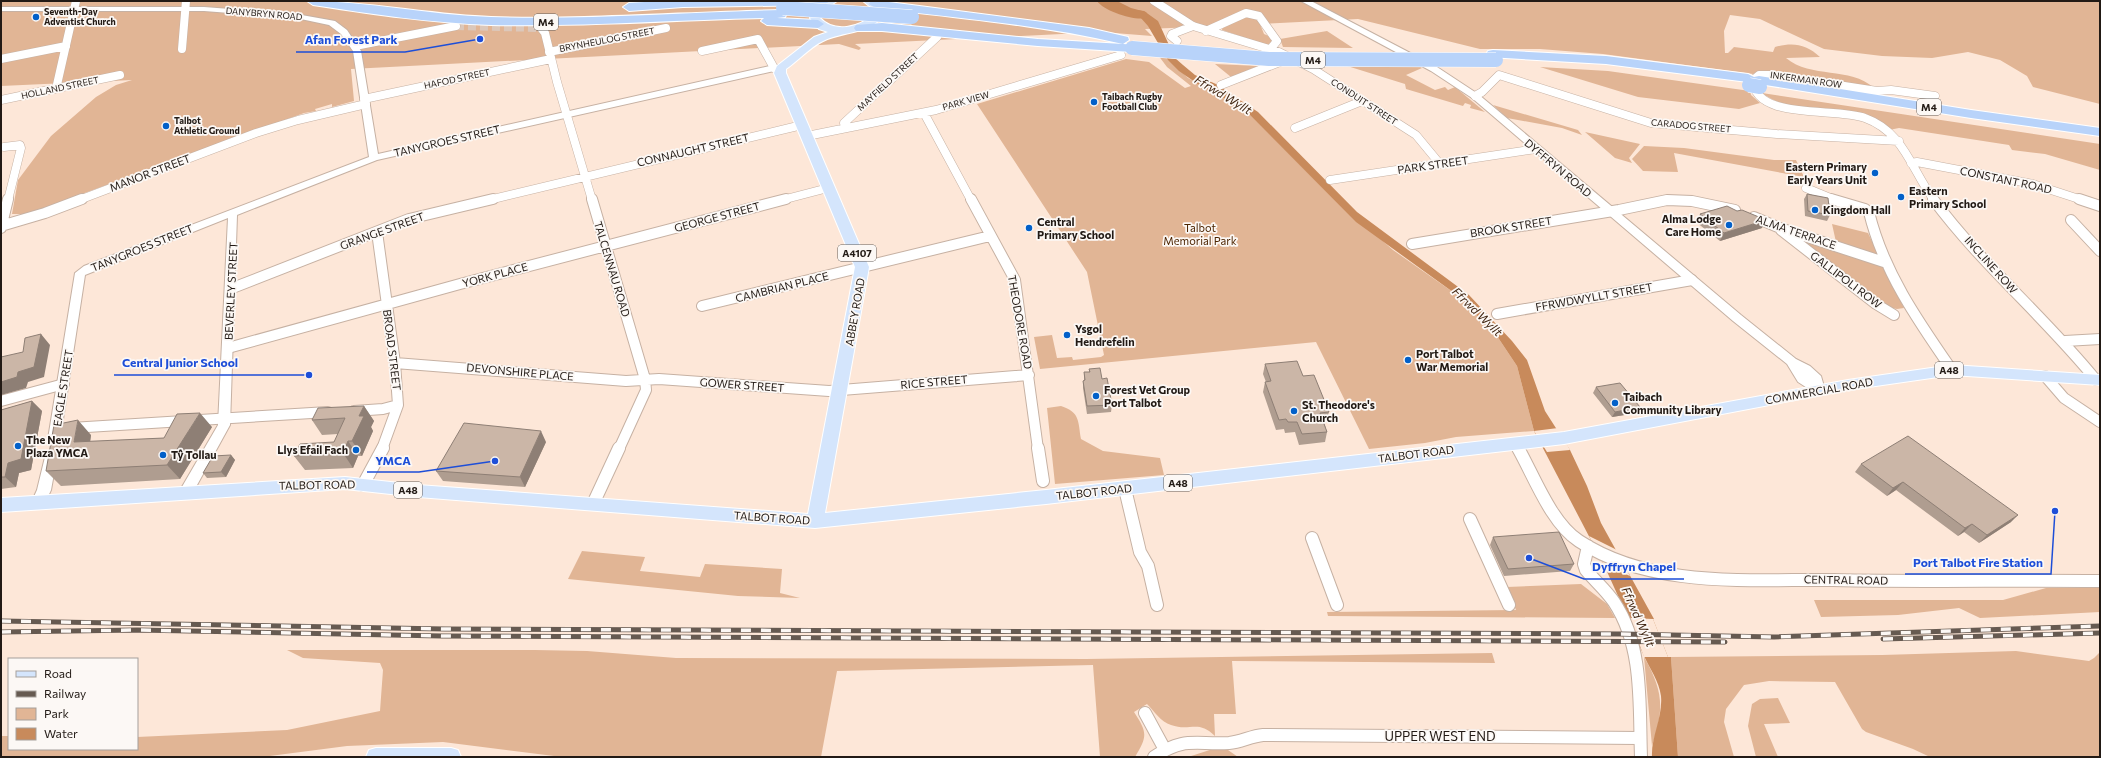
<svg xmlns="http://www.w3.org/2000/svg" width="2101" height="758" font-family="Commissioner,sans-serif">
	<rect width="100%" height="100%" fill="#fde7d8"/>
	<path fill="#e1b595" d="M1,1H2100V104L2033,87L2027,76L2000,60L1968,52L1932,58L1882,56L1824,49L1760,19L1730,15L1724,31L1725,53H1728L1734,47L1773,52L1775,47C1793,42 1806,44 1820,57L1786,58C1811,79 1850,66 1874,88L1762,71L1753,74L1603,54L1540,49H1480L1358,19L1260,24L1264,34L1271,37L1272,42L1267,45L1222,30L1223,26L1145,29L1152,36L1102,32L855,44L861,48L859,50L839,44L351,69L354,101L332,107V104L315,109L316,111L304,113L27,214H12L18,180L51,136L96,97L116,85L132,80L1,86Z
		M1327,31L1353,48L1283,47L1280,39Z
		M1158,55L1166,56L1188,78L1242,107L1325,190L1393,250L1457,295L1479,317L1497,336L1517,366L1534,431L1456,437L1425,443L1369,449L1316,342L1040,369L1034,337L1052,335L1057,358L1072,357L1073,360L1101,357L1104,355L1087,272L977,104L1126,59L1149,62L1185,88L1191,86L1167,67Z
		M1215,64L1258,66L1231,77Z
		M1344,65H1417L1422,68L1406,75L1435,90L1445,87L1448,90L1455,87L1485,112L1470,108L1471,105L1465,103L1463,106L1406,89L1405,84Z
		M1540,67L1608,71L1750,91L1751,95L1760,103L1739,109L1638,97Z
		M1762,93L2100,144V170L2045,154L2012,150L2009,145L1899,128L1889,130C1852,94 1798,121 1762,93Z
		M1493,105L1578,130L1582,135L1562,128L1507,118Z
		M1585,132L1640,144L1629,158L1632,163L1615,158Z
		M1644,146L1684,148L1774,160H1796L1804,177L1674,153L1678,172L1643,171L1632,159Z
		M1832,224L1868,233L1879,256L1836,242Z
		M1793,235L1883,264L1904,308L1897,309L1887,307Z
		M1061,406C1080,412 1078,421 1081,439L1103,451L1160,458L1164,475L1055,484L1047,408Z
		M582,551L645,557L640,571L700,577L705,564L782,569L780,593L800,598L738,596L568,579Z
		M1581,584L1607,604L1615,618L1328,616L1327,612L1516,610L1507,587Z
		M2046,588H2100V612L1980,618L1959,608L1898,615L1821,617L1814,600H2003Z
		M287,650H535L587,651L676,658L1086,659L1492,653L1495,663L1232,661L1236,714H1214L1215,736C1198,719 1190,732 1171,725C1161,722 1154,711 1147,704L1134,712C1147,732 1148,736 1135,757H1100L1093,665L837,671L821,757H562L443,742L347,746L262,757H1V736H9V749H137V737L287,730L380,711L383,670L380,663L303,658Z
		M2016,651L2089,661L2094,658L2100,652V757H1930L1913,749L1866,732L1862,729L1835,682L1769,681L1744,685L1726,709L1724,722L1734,757H1678L1671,657L1882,655Z
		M1644,657C1664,692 1664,709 1652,746Z
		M1778,698L1790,723L1764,724L1778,757H1756L1748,726L1752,704L1760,699Z
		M1216,748L1228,750L1238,757H1188Z"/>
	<path fill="#c88a5b" d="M1115,3L1122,8L1144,11L1158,21L1175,58L1183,65L1195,75L1216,84L1258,112L1357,212L1469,295L1512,341L1527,360L1545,411L1570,450L1587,486L1601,523L1654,619H1653L1668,657H1671L1678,757H1652C1651,737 1663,717 1661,696C1659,681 1650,669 1644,656C1638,644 1634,631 1630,618H1628L1604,565L1534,431L1517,366L1497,336L1457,295L1356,222L1242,107L1202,87L1179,71L1168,60L1148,26L1140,17L1108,5Z"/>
	<path fill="#fde7d8" d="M1558,428L1570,450L1547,452L1534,431Z
		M1589,536L1617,550L1630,576L1604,565Z
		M1630,618L1653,619L1668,657H1644Z"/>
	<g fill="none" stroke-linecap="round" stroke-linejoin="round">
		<path fill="#c88a5b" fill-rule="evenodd" d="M1097,1H1117L1131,8L1146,12L1148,15L1146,18C1134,21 1104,11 1097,1Z"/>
		<path stroke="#dcc8bb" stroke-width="8" stroke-dasharray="8 4" stroke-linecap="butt" d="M456,26L541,28"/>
		<defs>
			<path id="minor-far2" d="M1154,1L1193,26L1279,52L1313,69L1416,135L1440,164
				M541,28L545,33L557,82L592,200
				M1206,31L1246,13L1259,16L1277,41L1269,51
				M1177,41L1171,36L1172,34L1193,26
				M355,46L456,26
				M182,49L186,1
				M702,51L758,39L774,68
				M549,52L666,28
				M1,59L66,46
				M1221,85L1285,60
				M56,89L76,1
				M1475,96L1482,92L1499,75L1651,123L1777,134L1899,141
				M364,99L551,59
				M1,100L120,75
				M924,113L971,200
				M845,128L844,123L937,37
				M1295,128L1362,101
				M807,136L936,110L1121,55
				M4,147L20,145L21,148L8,200
				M1911,163L1917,162L2033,184L2082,200
				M1330,180L1536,149
				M1806,188L1835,200
				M79,200L256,133L298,120L366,104
				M489,200L802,125
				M782,200L828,188
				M1668,200H1681
				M1934,200C1911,169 1904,132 1865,118C1837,107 1754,121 1753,80L1759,75H1772L1877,91L1891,90L1935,96"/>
			<path id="minor-far1" d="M592,199L645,379L646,390L619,449
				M971,199L1015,280L1038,449
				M1831,199L1865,209L1869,212C1883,271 1918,321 1952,370
				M1933,199C1981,264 2045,317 2096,380
				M2079,199L2100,206
				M1754,217L1780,228L1887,263
				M2071,220L2100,251
				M1,226L45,213L82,199
				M1,228L8,199
				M1781,230L1876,304L1894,315
				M377,232L395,363L398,405L382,449
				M1412,244L1619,210L1667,200L1692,201L1735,210
				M230,289L409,219L493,199
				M702,306L990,236
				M1497,314L1692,280
				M2065,341L2100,339
				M228,348L460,284L786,199
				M395,363L626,381L659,379L829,391L1029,375
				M2045,376L2064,398L2100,422
				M1,401L64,384
				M354,411L383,409L398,405
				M71,428L328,412
				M1516,443L1519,449"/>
			<path id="minor" d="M1038,448L1043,481
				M1518,448C1534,476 1551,523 1579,541C1652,589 1750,579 1833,580C1922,582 2011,580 2100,581
				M363,485L383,448
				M1125,489L1140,552L1148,566L1157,605
				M593,504L619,448
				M1470,519L1509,605
				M1312,538L1337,605
				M1588,546L1584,564L1586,570C1595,581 1606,590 1614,602C1644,647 1639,706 1641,757
				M1145,713L1164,748
				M1154,757C1184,736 1196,745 1229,743C1241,742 1251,736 1263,735L1639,738"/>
			<path id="tertiary" d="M1301,1H1311L1437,67L1478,94L1741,315L1796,359L1810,366L1821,376L1825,390L1823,393H1815L1798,382L1787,364L1733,321L1472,98L1431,71Z
				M1,7H204L296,14L335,21L347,30L361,51L378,154L774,65H781L785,68L781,71H774L377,160L237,215L230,425L191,496L186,497L181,496L179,492L218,425L228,218L85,275L60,439L58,442H50L48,439L75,273L84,266L369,157L353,51L341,34L329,25L296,18L204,11H1Z
				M51,452L56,454L57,457L51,490L44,505L39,506L34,505L32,501L37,490L45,457L46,454Z"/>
			<path id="primary" d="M824,1H837L822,11L820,18C834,33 860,28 873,14V9L863,1H875L883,8L884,15C870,34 843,31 823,41C810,47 798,61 786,69V73L869,267L825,513L1046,490L1564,432L1848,380L1952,365L2100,375V385L1952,375L1848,390L1564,444L1046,504L815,528L418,497L345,489L1,512V498L345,477L418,485L808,514L855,267L774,73L777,66L814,37L828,32L819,29L810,18L813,7Z
				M376,748H451L458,750L461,757H366L369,750Z"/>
			<path id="motorway" d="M307,1C368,1 429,15 491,17C587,20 684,12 781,10L787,14L785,17L777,18L818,20L824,24L818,28L767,25L761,21L764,18C673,20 582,27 491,25C431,23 372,14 313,5Z
				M660,1H830L824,5L683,7L629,11L623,7L629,3Z
				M871,1H881L1089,28L1128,37L1129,40L1123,44L1137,45L1138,48L1132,52L1038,46L882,31H856L854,28L856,25L882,23L1038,39L1123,44C1042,25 957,18 875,8L869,4Z
				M1493,50L1606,56L1748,74L1754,77L1759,76L1971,110L2100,128V136L1971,118L1759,84L1753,81L1748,82L1606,64L1488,57L1486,54L1488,51Z"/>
		</defs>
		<use href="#minor-far2" stroke="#c6b1a3" stroke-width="9"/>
		<use href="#minor-far1" stroke="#c6b1a3" stroke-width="12"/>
		<use href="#minor" stroke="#c6b1a3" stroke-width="14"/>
		<use href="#tertiary" stroke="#c6b1a3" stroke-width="2"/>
		<use href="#primary" stroke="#fff" stroke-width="2"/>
		<use href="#motorway" stroke="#fff" stroke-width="2"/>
		<use href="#minor-far2" stroke="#fff" stroke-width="8"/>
		<use href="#minor-far1" stroke="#fff" stroke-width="10"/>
		<use href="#minor" stroke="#fff" stroke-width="12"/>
		<use href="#tertiary" fill="#fff" fill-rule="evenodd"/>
		<use href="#primary" fill="#d4e5fc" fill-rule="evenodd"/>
		<use href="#motorway" fill="#b8d3fa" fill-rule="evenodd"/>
		<defs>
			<path id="rail" d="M1,621L445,629L1621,634L1774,637L2100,626
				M1,632L137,630L442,636L1725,642
				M1883,639L2100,633"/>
		</defs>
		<use href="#rail" stroke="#665a51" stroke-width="5"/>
		<use href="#rail" stroke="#fcf8f5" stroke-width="3.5" stroke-dasharray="10" stroke-linecap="butt"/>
		<defs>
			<path id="motorway-bridge" d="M783,8L912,17
				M1132,48L1269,59L1496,60
				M1749,85L1760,87"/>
		</defs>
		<use href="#motorway-bridge" stroke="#fff" stroke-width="15" stroke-linecap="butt"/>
		<use href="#motorway-bridge" stroke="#b8d3fa" stroke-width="14"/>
	</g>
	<path fill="#af9d90" d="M1807,194L1830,215L1827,221L1805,216L1804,199Z
		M1700,214L1762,228L1720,241L1696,222Z
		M1265,364L1303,376L1329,412L1326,422H1324L1327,432L1325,442L1299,445L1295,432L1285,433L1284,429L1276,430L1263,392L1265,382H1266L1263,374Z
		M1089,369L1102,379L1112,405L1111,412L1087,414L1083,388V381L1084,380V372H1089Z
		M1596,387L1637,413L1612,417L1593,393Z
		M32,401L42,411L31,470L19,473L16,487L1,489V410Z
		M364,406L374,421L371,427L373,431L362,456H358L353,468L305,470L294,456L334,442L338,434L322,435L312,420Z
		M212,427L180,479L61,486L46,471L91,435L90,442L164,438Z
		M546,442L525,487L443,481L436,471Z
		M231,455L235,460L226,477L207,478L203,473Z
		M1861,464L2011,522L1979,543L1964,532L1958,536L1896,490L1887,496L1855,472Z
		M1493,537L1574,564L1570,571L1504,576L1490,545Z"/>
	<path fill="#8e7f75" d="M1766,220L1762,228L1720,241L1724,233Z
		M41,334L50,345L44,377L28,382L26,388L1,395V382L18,372Z
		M32,401L42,411L31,470L19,473L16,487L5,477L8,463Z
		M364,406L374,421L371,427L373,431L362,456L352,441L359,416Z
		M1640,407L1637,413L1612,417L1615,412Z
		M200,413L212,427L180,479L167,465Z
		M78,420L91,435L88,457L74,442Z
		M541,431L546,442L525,487L520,477Z
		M348,441L358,456L353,468L343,453Z
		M231,455L235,460L226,477L221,472Z
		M1903,482L1896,490L1887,496L1893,488Z
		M2018,515L2011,522L1979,543L1987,535Z
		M1972,524L1964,532L1958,536L1965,528Z"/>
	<path fill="#cbb6a7" stroke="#8e7f75" d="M1807,194L1828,198L1830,215L1808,211Z
		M1727,206L1737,211L1742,210L1766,220L1724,233L1700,214Z
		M41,334L34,367L18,372L17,377L1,382V357L23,352L25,338Z
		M1297,361L1303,376L1314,375L1329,412L1320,413L1327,432L1302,434L1297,422H1288L1286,419L1279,420L1265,382L1271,381L1265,364Z
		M1100,368L1102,379L1107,378L1112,405L1087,406L1083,381L1085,380L1084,372H1090L1089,369Z
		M1620,383L1640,407L1615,412L1596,387Z
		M32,401L21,459L8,463L5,477H1V410Z
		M364,406L359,416H364L352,441H348L343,453L294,456L300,444L334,442L345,418L312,420L318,408Z
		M200,413L167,465L46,471L54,425L78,420L74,442L164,438L177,414Z
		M464,423L541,431L520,477L436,471Z
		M1908,436L2018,515L1987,535L1972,524L1965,528L1903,482L1893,488L1861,464Z
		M231,455L221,472L203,473L213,456Z
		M1559,532L1574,564L1508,569L1493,537Z"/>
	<g fill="#0260c9" stroke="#fcf8f5" stroke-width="1.5">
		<circle cx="36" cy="17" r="4"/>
		<circle cx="1094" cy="102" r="4"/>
		<circle cx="166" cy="126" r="4"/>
		<circle cx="1875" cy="173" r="4"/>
		<circle cx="1901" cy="197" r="4"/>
		<circle cx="1815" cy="210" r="4"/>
		<circle cx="1729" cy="225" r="4"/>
		<circle cx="1029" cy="228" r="4"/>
		<circle cx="1067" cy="335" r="4"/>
		<circle cx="1408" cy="360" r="4"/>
		<circle cx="1096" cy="396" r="4"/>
		<circle cx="1615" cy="403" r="4"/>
		<circle cx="1294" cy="411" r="4"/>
		<circle cx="18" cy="446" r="4"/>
		<circle cx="356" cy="450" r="4"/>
		<circle cx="163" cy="455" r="4"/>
	</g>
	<g text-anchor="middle" stroke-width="3.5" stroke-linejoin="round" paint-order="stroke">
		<g font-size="9" font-weight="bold" fill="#221a15" stroke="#fcf8f5" text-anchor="start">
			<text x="44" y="15">Seventh-Day<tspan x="44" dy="10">Adventist Church</tspan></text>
			<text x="1102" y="100">Taibach Rugby<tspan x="1102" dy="10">Football Club</tspan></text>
			<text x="174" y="124">Talbot<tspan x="174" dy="10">Athletic Ground</tspan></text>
		</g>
		<g font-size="9" fill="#221a15" stroke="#fcf8f5">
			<text transform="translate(264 14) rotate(5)" y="3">DANYBRYN ROAD</text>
			<text transform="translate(607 40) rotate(-11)" y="3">BRYNHEULOG STREET</text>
			<text transform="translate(457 79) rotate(-12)" y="3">HAFOD STREET</text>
			<text transform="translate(1806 80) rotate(8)" y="3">INKERMAN ROW</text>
			<text transform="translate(888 82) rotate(-43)" y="3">MAYFIELD STREET</text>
			<text transform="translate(60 88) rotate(-12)" y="3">HOLLAND STREET</text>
			<text transform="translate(966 101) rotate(-16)" y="3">PARK VIEW</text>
			<text transform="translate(1364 102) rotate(33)" y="3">CONDUIT STREET</text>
			<text transform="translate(1691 126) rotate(5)" y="3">CARADOG STREET</text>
		</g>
		<g fill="#fcf8f5" stroke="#635d58" stroke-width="1">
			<rect x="534" y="14" width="24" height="16" rx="3"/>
			<rect x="1301" y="52" width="24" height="16" rx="3"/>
			<rect x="1917" y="99" width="24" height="16" rx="3"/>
			<rect x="838" y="245" width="38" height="16" rx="3"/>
			<rect x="1935" y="362" width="28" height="16" rx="3"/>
			<rect x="1164" y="475" width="28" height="16" rx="3"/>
			<rect x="394" y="482" width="28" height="16" rx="3"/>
		</g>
		<g font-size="10" font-weight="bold" fill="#221a15">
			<text x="546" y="26">M4</text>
			<text x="1313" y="64">M4</text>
			<text x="1929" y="111">M4</text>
			<text x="857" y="257">A4107</text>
			<text x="1949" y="374">A48</text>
			<text x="1178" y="487">A48</text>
			<text x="408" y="494">A48</text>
		</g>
		<g font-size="11" fill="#221a15" stroke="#fcf8f5">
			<text transform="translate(447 141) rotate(-13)" y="4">TANYGROES STREET</text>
			<text transform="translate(693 150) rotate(-13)" y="4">CONNAUGHT STREET</text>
			<text transform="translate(1433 165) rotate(-8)" y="4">PARK STREET</text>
			<text transform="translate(1558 168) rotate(40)" y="4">DYFFRYN ROAD</text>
			<text transform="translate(150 173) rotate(-21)" y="4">MANOR STREET</text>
			<text transform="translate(2006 180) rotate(12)" y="4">CONSTANT ROAD</text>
			<text transform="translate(717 217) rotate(-15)" y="4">GEORGE STREET</text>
			<text transform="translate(1511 227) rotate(-9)" y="4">BROOK STREET</text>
			<text transform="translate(382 231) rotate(-20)" y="4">GRANGE STREET</text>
			<text transform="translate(1796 232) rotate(19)" y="4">ALMA TERRACE</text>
			<text transform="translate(142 248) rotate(-22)" y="4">TANYGROES STREET</text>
			<text transform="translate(1991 265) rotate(48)" y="4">INCLINE ROW</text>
			<text transform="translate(612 269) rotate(73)" y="4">TALCENNAU ROAD</text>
			<text transform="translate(495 275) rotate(-15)" y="4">YORK PLACE</text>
			<text transform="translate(1846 280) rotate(37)" y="4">GALLIPOLI ROW</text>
			<text transform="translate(782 287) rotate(-14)" y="4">CAMBRIAN PLACE</text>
			<text transform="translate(231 291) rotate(-87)" y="4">BEVERLEY STREET</text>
			<text transform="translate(1594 297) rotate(-10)" y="4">FFRWDWYLLT STREET</text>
			<text transform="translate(855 312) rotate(-80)" y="4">ABBEY ROAD</text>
			<text transform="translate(1020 322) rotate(80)" y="4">THEODORE ROAD</text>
			<text transform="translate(392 350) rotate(83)" y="4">BROAD STREET</text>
			<text transform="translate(520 372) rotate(5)" y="4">DEVONSHIRE PLACE</text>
			<text transform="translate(934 382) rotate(-5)" y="4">RICE STREET</text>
			<text transform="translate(742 385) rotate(4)" y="4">GOWER STREET</text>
			<text transform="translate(63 388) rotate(-81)" y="4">EAGLE STREET</text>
			<text transform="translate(1819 391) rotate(-10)" y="4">COMMERCIAL ROAD</text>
			<text transform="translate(1416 454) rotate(-7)" y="4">TALBOT ROAD</text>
			<text transform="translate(317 485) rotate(-1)" y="4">TALBOT ROAD</text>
			<text transform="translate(1094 492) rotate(-6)" y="4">TALBOT ROAD</text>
			<text transform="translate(772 518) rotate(4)" y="4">TALBOT ROAD</text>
			<text transform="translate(1846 580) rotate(1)" y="4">CENTRAL ROAD</text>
		</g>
		<g font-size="11" font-weight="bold" fill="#221a15" stroke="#fcf8f5" text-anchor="start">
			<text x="1867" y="171" text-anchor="end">Eastern Primary<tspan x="1867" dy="13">Early Years Unit</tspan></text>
			<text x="1909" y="195">Eastern<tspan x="1909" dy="13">Primary School</tspan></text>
			<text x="1823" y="214">Kingdom Hall</text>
			<text x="1721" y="223" text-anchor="end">Alma Lodge<tspan x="1721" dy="13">Care Home</tspan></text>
			<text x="1037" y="226">Central<tspan x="1037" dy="13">Primary School</tspan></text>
			<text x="1075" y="333">Ysgol<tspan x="1075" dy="13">Hendrefelin</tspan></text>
			<text x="1416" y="358">Port Talbot<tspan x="1416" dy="13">War Memorial</tspan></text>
			<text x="1104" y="394">Forest Vet Group<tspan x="1104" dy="13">Port Talbot</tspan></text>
			<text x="1623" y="401">Taibach<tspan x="1623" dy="13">Community Library</tspan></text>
			<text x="1302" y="409">St. Theodore's<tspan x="1302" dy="13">Church</tspan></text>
			<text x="26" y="444">The New<tspan x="26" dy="13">Plaza YMCA</tspan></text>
			<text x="348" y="454" text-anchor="end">Llys Efail Fach</text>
			<text x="171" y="459">Tŷ Tollau</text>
		</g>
		<g font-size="11" fill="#4c2400" stroke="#fcf8f5">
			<text x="1200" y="232">Talbot<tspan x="1200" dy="13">Memorial Park</tspan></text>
		</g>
		<g font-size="12" font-style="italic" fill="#402511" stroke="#fcf8f5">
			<text transform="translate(1223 95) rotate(31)" y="4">Ffrwd Wyllt</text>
			<text transform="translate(1477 312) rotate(44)" y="4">Ffrwd Wyllt</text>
			<text transform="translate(1638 617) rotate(66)" y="4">Ffrwd Wyllt</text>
		</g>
		<g font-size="13" fill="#221a15" stroke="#fcf8f5">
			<text x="1440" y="741">UPPER WEST END</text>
		</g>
	</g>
	<path fill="none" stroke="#1d4ed8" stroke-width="1.5" d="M480 39L405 52H296M309 375L247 375H114M495 461L419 472H367M2055 511L2051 574H1905M1529 558L1584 579H1684"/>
	<g fill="#1d4ed8" stroke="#fcf8f5" stroke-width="1.5">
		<circle cx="480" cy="39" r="4"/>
		<circle cx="309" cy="375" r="4"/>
		<circle cx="495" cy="461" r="4"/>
		<circle cx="2055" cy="511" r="4"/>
		<circle cx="1529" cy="558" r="4"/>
	</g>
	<g font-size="12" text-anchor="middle" font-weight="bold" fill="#1d4ed8" stroke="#fcf8f5" stroke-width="3.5" stroke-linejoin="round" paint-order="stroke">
		<text x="351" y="44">Afan Forest Park</text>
		<text x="180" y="367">Central Junior School</text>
		<text x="393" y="465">YMCA</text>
		<text x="1978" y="567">Port Talbot Fire Station</text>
		<text x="1634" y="571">Dyffryn Chapel</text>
	</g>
	<rect width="2101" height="758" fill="none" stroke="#221a15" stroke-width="4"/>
	<rect x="8" y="658" width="130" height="92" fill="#fcf8f5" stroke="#a59f9b"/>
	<rect x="16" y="671" width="20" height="6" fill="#d4e5fc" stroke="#a59f9b"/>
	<text x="44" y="678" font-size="12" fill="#221a15">Road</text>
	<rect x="16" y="691" width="20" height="6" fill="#665a51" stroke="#a59f9b"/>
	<text x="44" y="698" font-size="12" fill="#221a15">Railway</text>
	<rect x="16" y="708" width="20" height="12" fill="#e1b595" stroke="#a59f9b"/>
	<text x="44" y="718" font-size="12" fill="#221a15">Park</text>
	<rect x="16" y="728" width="20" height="12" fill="#c88a5b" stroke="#a59f9b"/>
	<text x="44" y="738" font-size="12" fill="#221a15">Water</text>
</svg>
